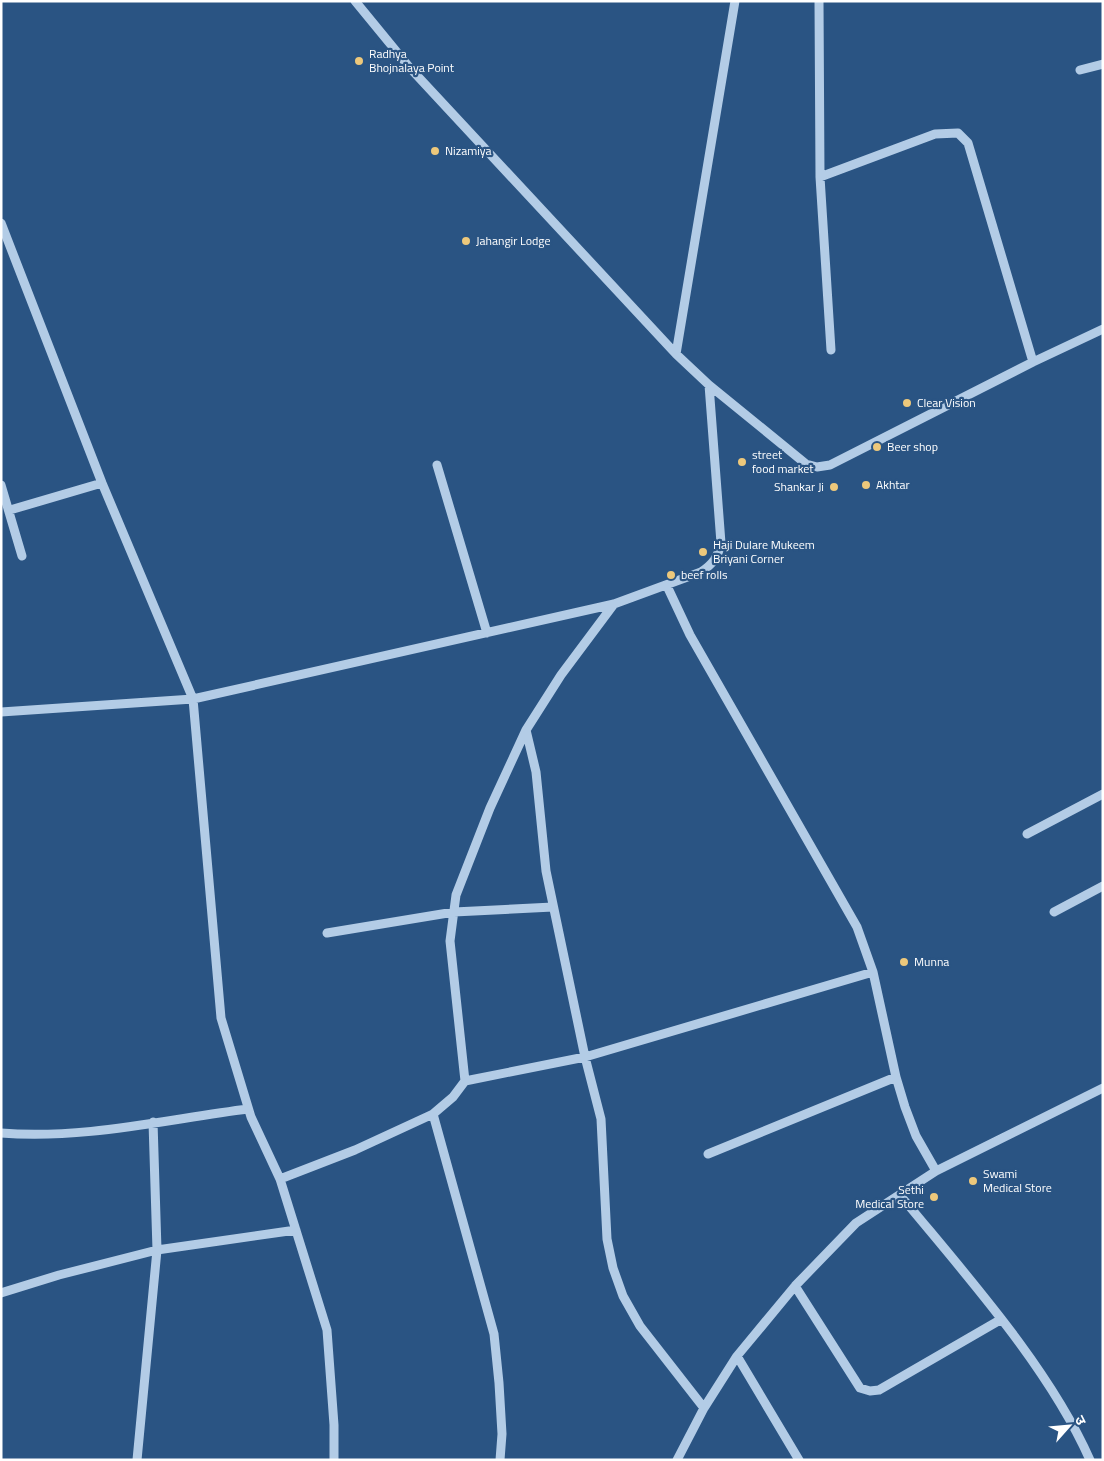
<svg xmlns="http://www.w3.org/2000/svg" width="1104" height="1461" font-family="'Titillium Web','Noto Sans Devanagari',sans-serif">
	<rect width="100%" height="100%" fill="#2a5483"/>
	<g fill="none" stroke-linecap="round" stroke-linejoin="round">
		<path stroke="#b3cce6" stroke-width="9" d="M355,1L410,68L676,354L709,385L806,464L817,467L830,465L1033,362L1103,329
			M819,1L820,177L831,350
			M1080,70L1103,64
			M820,177L935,134L958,133L968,143L1033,362
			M1,223L102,483L193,699L221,1018L251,1117L280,1179L327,1330L334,1425V1460
			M676,354L735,1
			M437,465L487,633
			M1,485L22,556
			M10,510L102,483
			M667,586L690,635L857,927L873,972L896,1077L905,1107L916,1136L936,1171
			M1,712L193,699L614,604L701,572C713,564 718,557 721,543L709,385
			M526,730L536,772L546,871L585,1057L601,1119L607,1239L613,1268L623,1296L640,1326L704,1408
			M1027,834L1103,794
			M1054,912L1103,886
			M327,933L454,912L553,907
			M465,1081L585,1057L873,972
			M433,1114L494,1334L499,1383L502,1434L500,1460
			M1,1133C82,1140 168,1119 248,1109
			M708,1154L896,1077
			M280,1179L355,1150L433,1114L453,1097L465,1081L450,941L456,895L490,808L526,730L561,675L614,604
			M900,1195C965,1274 1049,1367 1090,1460
			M795,1286L860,1388L870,1391L879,1390L1000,1320
			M1,1293L59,1275L157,1250L296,1230
			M737,1356L799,1460
			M137,1460L157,1250L153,1122
			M677,1460L704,1408L737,1356L795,1286L856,1223L936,1171L1103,1088"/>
	</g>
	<g fill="#edc87b" stroke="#2a5483" stroke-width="2">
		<circle cx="359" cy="61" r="5"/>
		<circle cx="435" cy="151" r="5"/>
		<circle cx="466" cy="241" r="5"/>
		<circle cx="907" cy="403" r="5"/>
		<circle cx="877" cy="447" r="5"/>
		<circle cx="742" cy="462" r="5"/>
		<circle cx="866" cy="485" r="5"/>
		<circle cx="834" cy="487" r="5"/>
		<circle cx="703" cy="552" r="5"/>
		<circle cx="671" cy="575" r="5"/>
		<circle cx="904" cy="962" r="5"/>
		<circle cx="973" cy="1181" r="5"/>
		<circle cx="934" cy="1197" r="5"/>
	</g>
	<g text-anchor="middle" stroke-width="4.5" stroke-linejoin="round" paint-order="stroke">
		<g font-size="12" fill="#fff" stroke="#2a5483" text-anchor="start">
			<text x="369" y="58">Radhya<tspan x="369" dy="14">Bhojnalaya Point</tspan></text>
			<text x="445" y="155">Nizamiya</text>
			<text x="476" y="245">Jahangir Lodge</text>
			<text x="917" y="407">Clear Vision</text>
			<text x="887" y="451">Beer shop</text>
			<text x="752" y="459">street<tspan x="752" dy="14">food market</tspan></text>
			<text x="876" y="489">Akhtar</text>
			<text x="824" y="491" text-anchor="end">Shankar Ji</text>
			<text x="713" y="549">Haji Dulare Mukeem<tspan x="713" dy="14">Briyani Corner</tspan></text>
			<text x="681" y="579">beef rolls</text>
			<text x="914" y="966">Munna</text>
			<text x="983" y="1178">Swami<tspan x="983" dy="14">Medical Store</tspan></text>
			<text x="924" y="1194" text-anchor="end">Sethi<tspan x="924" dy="14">Medical Store</tspan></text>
		</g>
	</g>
	<rect width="1104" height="1461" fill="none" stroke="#ffffff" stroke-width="5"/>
	<g transform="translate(1069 1426) rotate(63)" stroke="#2a5483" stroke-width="4" paint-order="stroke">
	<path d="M0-4L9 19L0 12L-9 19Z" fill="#ffffff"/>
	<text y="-8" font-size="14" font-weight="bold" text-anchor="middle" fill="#ffffff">उ</text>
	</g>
</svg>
